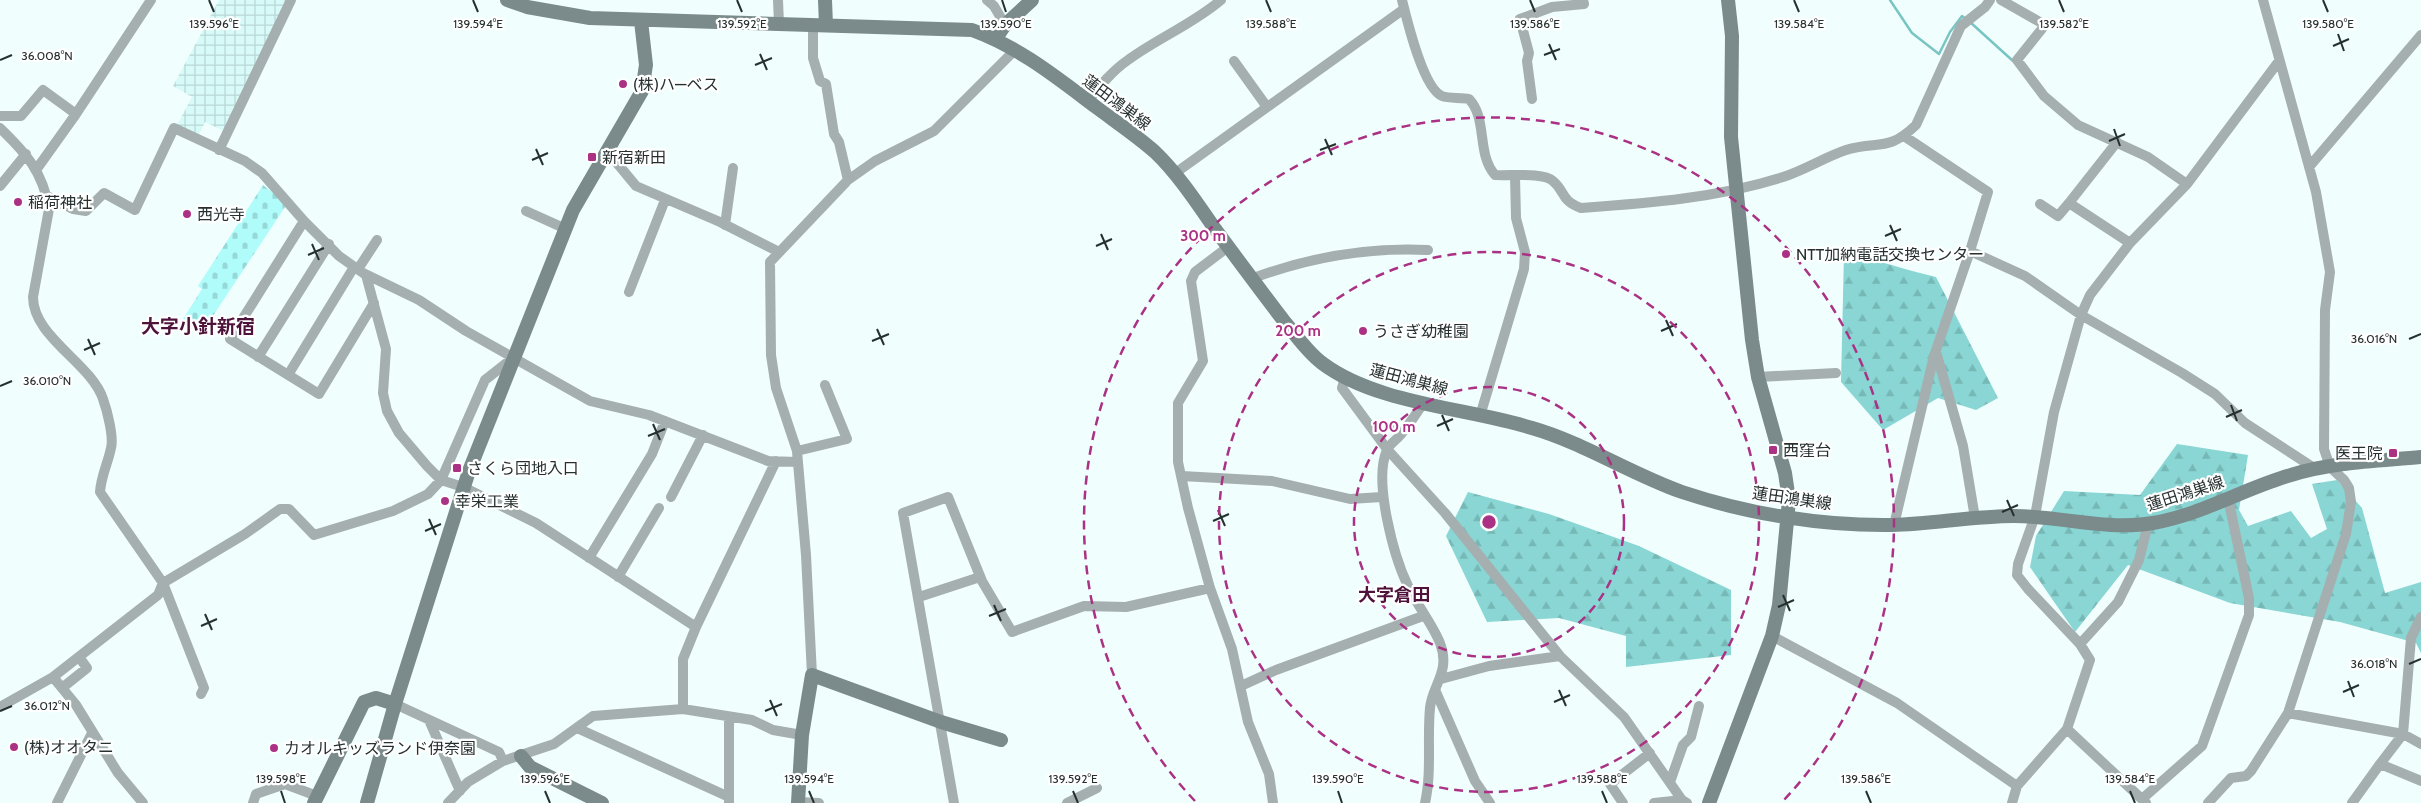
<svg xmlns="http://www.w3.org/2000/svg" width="2421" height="803" font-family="Cabin,'Noto Sans JP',sans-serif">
	<defs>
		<pattern id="industrial-grid" width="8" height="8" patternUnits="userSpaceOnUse" patternTransform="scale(1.25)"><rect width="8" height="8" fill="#d8fbf9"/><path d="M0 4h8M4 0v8" fill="none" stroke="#b9d7d6"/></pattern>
		<pattern id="forest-firs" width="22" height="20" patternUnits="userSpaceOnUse" patternTransform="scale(1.25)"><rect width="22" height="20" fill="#89d6d4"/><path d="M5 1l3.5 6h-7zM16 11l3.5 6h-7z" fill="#76b8b6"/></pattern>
		<pattern id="cemetery-stones" width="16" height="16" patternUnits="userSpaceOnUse" patternTransform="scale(1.25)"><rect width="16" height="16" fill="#affcfa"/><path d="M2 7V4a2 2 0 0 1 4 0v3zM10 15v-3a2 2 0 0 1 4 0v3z" fill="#96d8d7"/></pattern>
	</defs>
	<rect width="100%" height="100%" fill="#f0fffe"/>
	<path fill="url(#industrial-grid)" d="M219,0H289L224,131L205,122L198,137L177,125L192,97L173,86Z"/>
	<path fill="url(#forest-firs)" d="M1844,253C1875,259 1905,270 1936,277L1998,398L1976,410L1938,398L1883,430L1841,382Z
		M2177,444L2248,455L2239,510L2248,526L2291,511L2311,538L2327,529L2312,484L2337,480L2362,508L2385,593L2421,582V653L2416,643L2340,622L2230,603L2128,565L2075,632L2030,567L2036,536L2064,491L2140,495Z
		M1468,492L1549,514L1639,546L1731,590V655L1626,667V636L1559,618L1487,622L1446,536Z"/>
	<path fill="url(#cemetery-stones)" d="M263,185L287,204L203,331L183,319L202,289L198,286Z"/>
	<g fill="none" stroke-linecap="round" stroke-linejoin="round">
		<path stroke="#78c5c3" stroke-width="2.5" d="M1890,0L1912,33L1939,54L1950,32L1962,16L1966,19
			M1970,22L2013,61"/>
		<path stroke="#a5afaf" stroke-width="10" d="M778,0L779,24
			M987,0L994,6L1005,25
			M1402,0C1407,20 1423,88 1442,96C1449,99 1461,97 1469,99C1488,119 1476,153 1495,175C1510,176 1543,172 1553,181C1566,192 1560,200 1581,208C1650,203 1717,198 1783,177C1805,170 1825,157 1846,150C1878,140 1887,153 1916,125L1961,26L1985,7L1990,0
			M2001,0L2045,25L2017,60L2044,96L2078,125L2148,157L2187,184
			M813,25V58L820,81L826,84L834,134L839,142L848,180
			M1234,61L1267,107
			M1532,99L1527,61L1529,53L1520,19L1552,7L1584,4L1583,0
			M1088,101C1100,86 1112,71 1128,60C1158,38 1193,24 1221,0
			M0,116H21L43,90L76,114
			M0,128C26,153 43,172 49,209L33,297C33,337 91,363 103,399C107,410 114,437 111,448C108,463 101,476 100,492L163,583L204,688L201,694
			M1904,136L1988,192L1970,251L2025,276L2081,315L2182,373L2215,394L2245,423L2314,468
			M219,150L291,0
			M607,151L636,186L720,222L779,252
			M2309,167L2421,35
			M36,170L76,114L151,0
			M1174,174L1404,9
			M0,186L26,154
			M47,196L73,209L86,211L104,193L135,210L174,128L245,161L262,173L304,221L339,256L363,273L419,300L466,331L590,401L649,415L768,461L797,462
			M2069,203L2117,142
			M2040,204L2058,216L2069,203L2130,243
			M526,211L566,229
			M304,221L230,339L319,394L374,303
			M725,225L733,168
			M1228,247L1195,272L1191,281L1203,361L1178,403V462L1188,508L1210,588L1232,649L1248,722L1269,774L1273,803
			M358,269L377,240
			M366,275L386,349L383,393L387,411L399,433L427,466L441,480L463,487L536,523L696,627L683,659V709
			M1251,279C1309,257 1366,247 1428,250
			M629,292L665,200
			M1936,352L1963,446L1975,518
			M258,357L329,244
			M288,375L354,267
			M1758,377L1836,373
			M1345,378L1342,388L1387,449L1445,513L1560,656L1624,717L1682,800L1687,803
			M1424,402C1417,413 1410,423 1402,433C1398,439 1389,444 1387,450C1373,481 1394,557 1408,586C1417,605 1433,625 1440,643C1451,672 1432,685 1430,708C1427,740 1432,772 1425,803
			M1480,416L1524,269L1525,252L1516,218L1515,176
			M797,451L847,439L825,385
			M1182,476L1272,481L1350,499L1382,497
			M671,497L703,435
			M2148,524L2139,560L2118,602L2080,644L2028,589L2017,575L2018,564L2035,516L2054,412L2081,315L2090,295L2130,243L2187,184L2279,61
			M1894,525L1934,356L1970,251
			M589,558L652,454L665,421
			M618,577L659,508
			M919,597L980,577
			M696,627L776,461
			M1772,636L1897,703L2017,786
			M812,675L806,555L797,451L776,388L771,355L770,262L848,180L875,161L934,131L1016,49
			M53,677L76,705L118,773L143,803
			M1441,679L1489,666L1560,656
			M1241,686L1276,670L1423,616
			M62,688L87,668L79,657
			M1436,692L1475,781L1490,803
			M395,704L499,752L503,761
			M0,707L53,677L158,595L163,583L245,534L280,509H289L314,535L393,511L428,494L441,480L485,380L513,358
			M2288,713L2403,734L2421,744
			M429,720L460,791
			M577,728L729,797
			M2067,729L2146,803
			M2380,764L2403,734L2411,638L2421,617
			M1670,782L1683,745L1691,737L1699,706
			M2142,799L2202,746L2249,615V598L2228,498
			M798,802L819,803
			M57,803L92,733
			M253,803L256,794L285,784L317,796
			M448,803L468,782L503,761L554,744L593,716L683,709L752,720L773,730L802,735
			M729,803V717
			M954,803L903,513L948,497L982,581L1012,632L1084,606L1126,607L1210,588
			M1067,803L1097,788
			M1623,803L1610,784L1650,753
			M1654,803L1682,800
			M2012,803L2017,786L2067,729L2090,660L2080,644
			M2208,803L2231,778L2246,776L2251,771L2288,713L2346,534L2351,502L2349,488L2344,480L2330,467L2324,449L2325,310L2330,272L2316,192L2263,0
			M2352,803L2380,764L2421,781"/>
		<path stroke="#7b8a8a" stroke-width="14" d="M507,0L527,7L590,18L972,30C1019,47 1056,77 1096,107C1116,122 1137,136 1155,152C1178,174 1197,203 1215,229C1238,260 1261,291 1284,321C1296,335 1307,352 1322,363C1376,404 1468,408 1532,428C1584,443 1631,474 1682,492C1748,514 1822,526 1892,525C1933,524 1973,516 2014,516C2060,516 2107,531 2153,523C2201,515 2245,488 2291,475C2332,462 2378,461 2421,457
			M825,0L826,25
			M996,38L1005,25L1032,0
			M521,756L530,767L602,803
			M314,803L364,702L376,698L395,704
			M367,803L395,704L469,471L573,210L642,91L646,65L641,21
			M798,803L802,735L812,675L941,722L1001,740
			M1709,803L1772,636L1779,605L1789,500L1785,473L1758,377L1752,340L1731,137L1732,36L1728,0"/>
	</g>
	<path fill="none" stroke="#26302f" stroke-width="2" d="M209,0L214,12M473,0L478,12M737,0L742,12M1002,0L1006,12M1266,0L1271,12M1530,0L1535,12M1794,0L1799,12M2059,0L2064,12M2323,0L2328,12M2338,34L2344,51M1549,44L1556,60M2333,46L2349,39M760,54L767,70M1544,55L1560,49M0,60L12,55M755,65L772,58M2114,129L2120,146M1325,139L1332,155M2109,141L2125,134M536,149L543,165M1320,150L1336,144M532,160L548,153M1890,225L1897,241M1101,234L1108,250M1885,236L1901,229M312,244L319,260M1096,246L1112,239M308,255L324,248M1666,320L1673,336M877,329L884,345M1661,331L1677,324M88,339L95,355M2409,339L2421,334M872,341L889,334M84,350L100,343M0,386L12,381M2231,405L2237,421M1442,415L1449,431M2226,417L2242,410M653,424L660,440M1437,426L1453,419M648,436L665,429M2007,500L2014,516M1218,510L1225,526M2002,512L2018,505M429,519L436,535M1213,521L1229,514M425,531L441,524M1783,595L1790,611M994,605L1001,621M1778,607L1794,600M205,614L212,630M989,616L1006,609M201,626L217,619M2409,664L2421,659M2348,681L2354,697M1559,690L1566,706M2343,692L2359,685M770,700L777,716M1554,702L1570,695M0,711L12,706M765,711L782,704M281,791L285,803M545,791L550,803M809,791L814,803M1073,791L1078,803M1338,791L1342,803M1602,791L1607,803M1866,791L1871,803M2130,791L2135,803"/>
	<g fill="none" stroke="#ab3184" stroke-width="2.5" stroke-dasharray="9 6">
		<circle cx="1489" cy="522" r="135"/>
		<circle cx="1489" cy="522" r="270"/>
		<path d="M1195 801A405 405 0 1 1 1783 801"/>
	</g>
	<g fill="#ab3184" stroke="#fff" stroke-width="2">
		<circle cx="623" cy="84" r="5"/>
		<rect x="587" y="152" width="10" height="10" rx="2.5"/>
		<circle cx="18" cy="202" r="5"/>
		<circle cx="187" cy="214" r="5"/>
		<circle cx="1786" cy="254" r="5"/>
		<circle cx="1363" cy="331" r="5"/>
		<rect x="1768" y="445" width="10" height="10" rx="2.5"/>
		<rect x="2388" y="448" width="10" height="10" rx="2.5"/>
		<rect x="452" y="463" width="10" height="10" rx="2.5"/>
		<circle cx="445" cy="501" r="5"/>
		<circle cx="14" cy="747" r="5"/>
		<circle cx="274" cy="748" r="5"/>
	</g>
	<g text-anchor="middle" stroke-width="4.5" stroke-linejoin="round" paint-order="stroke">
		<g font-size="16" fill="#26302f" stroke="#fff" text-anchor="start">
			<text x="633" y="90">(株)ハ―ベス</text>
			<text x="602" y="163">新宿新田</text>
			<text x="28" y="208">稲荷神社</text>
			<text x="197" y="220">西光寺</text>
			<text x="1796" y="260">NTT加納電話交換センター</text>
			<text x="1373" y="337">うさぎ幼稚園</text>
			<text x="1783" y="456">西窪台</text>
			<text x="2383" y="459" text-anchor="end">医王院</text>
			<text x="467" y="474">さくら団地入口</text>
			<text x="455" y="507">幸栄工業</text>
			<text x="24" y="753">(株)オオタニ</text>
			<text x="284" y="754">カオルキッズランド伊奈園</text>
		</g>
		<g font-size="16" fill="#26302f" stroke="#fff">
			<text transform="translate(1117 102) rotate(37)" y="6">蓮田鴻巣線</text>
			<text transform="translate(1409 379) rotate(15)" y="6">蓮田鴻巣線</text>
			<text transform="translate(2185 493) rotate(-18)" y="6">蓮田鴻巣線</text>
			<text transform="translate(1792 498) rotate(8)" y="6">蓮田鴻巣線</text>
		</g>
		<g font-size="18" font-weight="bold" fill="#4e133b" stroke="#fff">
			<text x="1394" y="601">大字倉田</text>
		</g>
		<g font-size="19" font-weight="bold" fill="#4e133b" stroke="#fff">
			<text x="198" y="333">大字小針新宿</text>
		</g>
	</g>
	<g font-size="12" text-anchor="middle" fill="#26302f" stroke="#fff" stroke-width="4.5" stroke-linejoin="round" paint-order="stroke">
		<text x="214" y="28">139.596°E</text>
		<text x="478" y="28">139.594°E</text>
		<text x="742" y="28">139.592°E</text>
		<text x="1006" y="28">139.590°E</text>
		<text x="1271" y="28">139.588°E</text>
		<text x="1535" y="28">139.586°E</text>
		<text x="1799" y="28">139.584°E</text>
		<text x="2064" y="28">139.582°E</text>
		<text x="2328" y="28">139.580°E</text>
		<text x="47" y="60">36.008°N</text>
		<text x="2374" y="343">36.016°N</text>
		<text x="47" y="385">36.010°N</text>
		<text x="2374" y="668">36.018°N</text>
		<text x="47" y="710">36.012°N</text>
		<text x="281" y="783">139.598°E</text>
		<text x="545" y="783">139.596°E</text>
		<text x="809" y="783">139.594°E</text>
		<text x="1073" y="783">139.592°E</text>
		<text x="1338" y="783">139.590°E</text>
		<text x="1602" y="783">139.588°E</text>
		<text x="1866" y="783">139.586°E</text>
		<text x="2130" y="783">139.584°E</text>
	</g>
	<circle cx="1489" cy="522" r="8" fill="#ab3184" stroke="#fff" stroke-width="2.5"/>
	<g font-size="15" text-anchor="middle" font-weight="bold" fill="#ab3184" stroke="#fff" stroke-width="4.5" stroke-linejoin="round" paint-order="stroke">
		<text x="1203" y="241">300 m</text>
		<text x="1298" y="336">200 m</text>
		<text x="1394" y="432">100 m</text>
	</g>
</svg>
